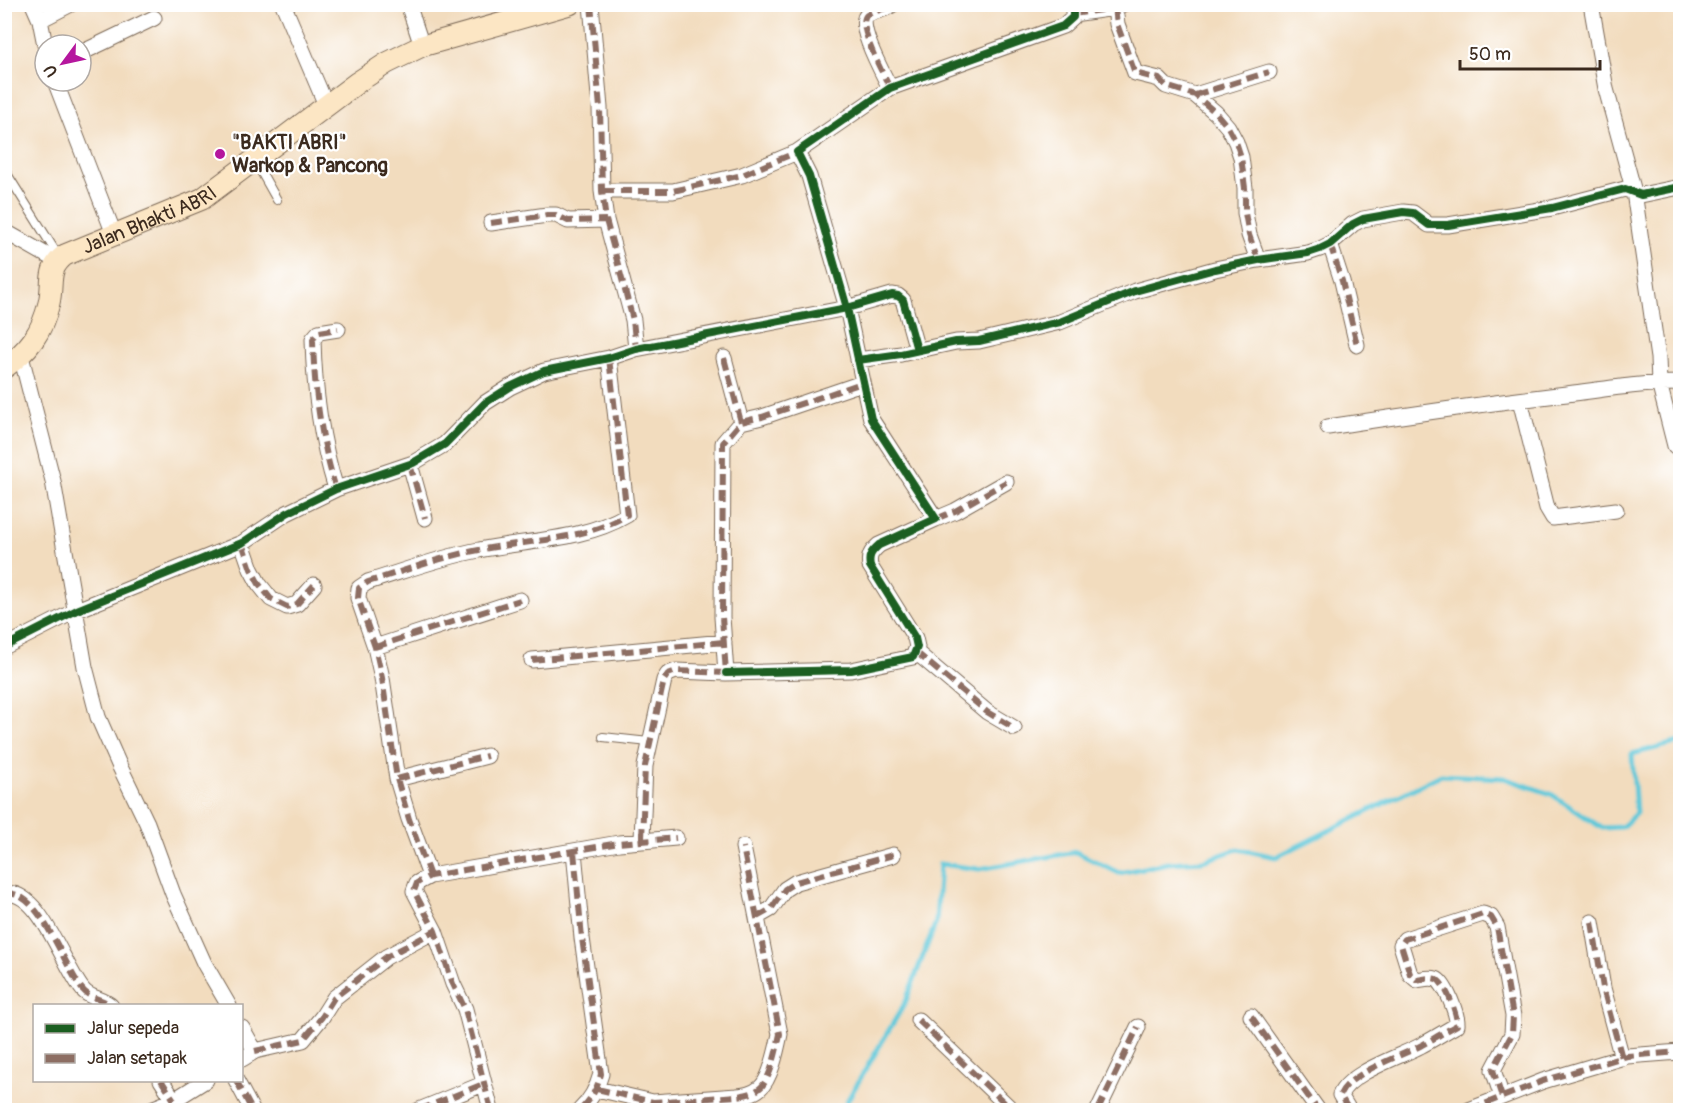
<svg xmlns="http://www.w3.org/2000/svg" width="1685" height="1115" font-family="Pangolin,sans-serif">
	<rect width="100%" height="100%" fill="#fff"/>
	<filter id="ink" filterUnits="userSpaceOnUse"><feTurbulence type="fractalNoise" baseFrequency=".0167" numOctaves="2"/><feDisplacementMap in="SourceGraphic" scale="12" xChannelSelector="R" yChannelSelector="G"/><feConvolveMatrix kernelMatrix="1 2 1 2 8 2 1 2 1" color-interpolation-filters="sRGB"/></filter>
	<filter id="wash" filterUnits="userSpaceOnUse"><feTurbulence type="fractalNoise" baseFrequency=".008" numOctaves="4" result="noise"/><feDisplacementMap in="SourceGraphic" scale="24" xChannelSelector="R" yChannelSelector="G"/><feGaussianBlur stdDeviation="1.35" result="paint"/><feColorMatrix in="noise" values="0 0 0 0 0 0 0 0 0 0 0 0 0 0 0 0 0 1.4 0 .05"/><feComposite in="paint" operator="in"/></filter>
	<g filter="url(#wash)">
		<rect width="100%" height="100%" fill="#f2dcbe"/>
		<g fill="none" stroke-linecap="round" stroke-linejoin="round">
			<path stroke="#5ec8d9" stroke-width="5" d="M849,1110L847,1101L905,1003L936,922L940,864L979,869L1076,852L1119,873L1168,863L1203,861L1238,849L1276,857L1441,775L1504,778L1551,794L1602,828L1622,827L1636,813L1632,754L1680,742"/>
		</g>
	</g>
	<g filter="url(#ink)">
		<g fill="none" stroke-linecap="round" stroke-linejoin="round">
			<defs>
				<path id="lane" d="M255,161L277,200
					M4,169L59,257
					M603,737L649,742"/>
				<path id="street" d="M33,4L40,20L45,45
					M283,4L326,105
					M408,4L422,46
					M591,4L600,108L602,191L606,220L633,320L636,349
					M1591,4L1606,89L1634,192L1658,358L1659,383L1675,446
					M1115,8L1117,24L1135,73L1159,79L1166,86L1195,95L1216,113L1228,127L1236,142L1241,157L1245,188V213L1249,235L1258,260
					M1073,14L1115,8L1123,4
					M40,20L71,4
					M81,53L154,18
					M55,81L114,234
					M890,88C885,77 855,24 867,15C875,10 886,10 893,4
					M1195,95L1269,72
					M602,191H673L742,175L797,152
					M491,223L547,215H556L568,221L606,220
					M4,231L57,261
					M1330,244L1342,281L1357,345
					M21,356L53,481L85,667L98,717L120,767L147,823L173,894L204,963L229,1006
					M724,358L741,422
					M858,360L901,354L956,342L979,341L1060,322L1135,291L1215,269L1258,260L1308,253L1320,249L1330,244L1353,224L1363,219L1403,212L1413,213L1429,225H1448L1552,208L1625,189L1641,195L1680,187
					M1520,400L1547,508L1553,518L1616,510
					M1328,427C1407,415 1487,403 1567,394C1605,389 1643,383 1680,383
					M410,464L425,518
					M336,489C321,440 314,390 313,339L319,332L338,329
					M936,519L955,511L1006,482
					M242,543L251,569L259,584L271,599L287,607L297,604L314,585
					M4,647L77,610L242,543L287,513L336,489L413,463L445,444L485,403L510,387L544,371L609,358L636,349L847,308L892,295L898,296L903,300L917,350
					M375,647L520,600
					M916,652L987,712L1014,728
					M532,660L724,642
					M726,673L851,670L913,657L917,647L915,638L870,566C868,556 871,552 879,545L936,519L871,419L847,308L809,176L797,152L890,88L1063,26L1073,17V4
					M397,779L487,756
					M642,839L645,766L664,680L668,674L676,671L726,673L722,617L723,443L741,422L762,417L862,383
					M574,851L582,938L601,1074C597,1089 591,1100 580,1110
					M430,876L409,819L397,779L382,678L375,647L358,598L359,588L368,582C404,571 441,557 479,550C527,540 583,541 627,515L609,358
					M4,894C39,886 64,968 83,990C90,999 103,998 111,1006
					M757,917L771,909L785,889L796,882L893,855
					M1592,922L1603,988L1622,1058
					M1251,1016L1318,1110
					M918,1020L1012,1110
					M242,1028L255,1051
					M242,1059L255,1051L303,1040L322,1017L334,998L386,957L435,931
					M161,1080L174,1100
					M236,1080L252,1110
					M597,1089L653,1102L737,1096C745,1095 753,1094 760,1088C771,1079 777,1048 780,1034L743,847
					M149,1110L174,1100L206,1080
					M419,1110L483,1084
					M491,1110L465,1009L453,984L435,931L414,891L417,883L430,876L619,843L676,838
					M1098,1110L1138,1027
					M1349,1110L1340,1095C1349,1073 1399,1057 1420,1046C1432,1040 1444,1032 1457,1025C1458,1015 1445,982 1436,979C1430,977 1423,979 1417,980L1410,974L1401,945L1405,939L1483,914L1491,917L1497,927L1513,1016L1512,1034L1493,1070L1502,1097
					M1469,1110L1543,1081L1627,1056L1680,1052"/>
				<g id="secondary">
					<path id="s1" d="M4,368C29,350 42,333 49,303C54,282 46,270 65,255L202,199L358,82L387,63L422,46L570,4"/>
				</g>
			</defs>
			<use href="#lane" stroke="#7b6856" stroke-width="10"/>
			<use href="#street" stroke="#7b6856" stroke-width="17"/>
			<use href="#secondary" stroke="#7b6856" stroke-width="23"/>
			<use href="#lane" stroke="#fff" stroke-width="8"/>
			<use href="#street" stroke="#fff" stroke-width="15"/>
			<use href="#secondary" stroke="#fce6c4" stroke-width="21"/>
			<path stroke="#8d6e63" stroke-width="6" stroke-dasharray="12 6" stroke-linecap="butt" d="M591,4L600,108L602,191L606,220L633,320L636,349
				M1115,8L1117,24L1135,73L1159,79L1166,86L1195,95L1216,113L1228,127L1236,142L1241,157L1245,188V213L1249,235L1258,260
				M1073,14L1115,8L1123,4
				M890,88C885,77 855,24 867,15C875,10 886,10 893,4
				M1195,95L1269,72
				M602,191H673L742,175L797,152
				M491,223L547,215H556L568,221L606,220
				M1330,244L1342,281L1357,345
				M724,358L741,422
				M410,464L425,518
				M336,489C321,440 314,390 313,339L319,332L338,329
				M936,519L955,511L1006,482
				M242,543L251,569L259,584L271,599L287,607L297,604L314,585
				M375,647L520,600
				M916,652L987,712L1014,728
				M532,660L724,642
				M397,779L487,756
				M642,839L645,766L664,680L668,674L676,671L726,673L722,617L723,443L741,422L762,417L862,383
				M574,851L582,938L601,1074C597,1089 591,1100 580,1110
				M430,876L409,819L397,779L382,678L375,647L358,598L359,588L368,582C404,571 441,557 479,550C527,540 583,541 627,515L609,358
				M4,894C39,886 64,968 83,990C90,999 103,998 111,1006
				M757,917L771,909L785,889L796,882L893,855
				M1592,922L1603,988L1622,1058
				M1251,1016L1318,1110
				M918,1020L1012,1110
				M255,1051L303,1040L322,1017L334,998L386,957L435,931
				M161,1080L174,1100
				M236,1080L252,1110
				M597,1089L653,1102L737,1096C745,1095 753,1094 760,1088C771,1079 777,1048 780,1034L743,847
				M419,1110L483,1084
				M491,1110L465,1009L453,984L435,931L414,891L417,883L430,876L619,843L676,838
				M1098,1110L1138,1027
				M1349,1110L1340,1095C1349,1073 1399,1057 1420,1046C1432,1040 1444,1032 1457,1025C1458,1015 1445,982 1436,979C1430,977 1423,979 1417,980L1410,974L1401,945L1405,939L1483,914L1491,917L1497,927L1513,1016L1512,1034L1493,1070L1502,1097
				M1469,1110L1543,1081L1627,1056L1680,1052"/>
			<defs>
				<path id="cycleway" d="M858,360L901,354L956,342L979,341L1060,322L1135,291L1215,269L1258,260L1308,253L1320,249L1330,244L1353,224L1363,219L1403,212L1413,213L1429,225H1448L1552,208L1625,189L1641,195L1680,187
					M4,647L77,610L242,543L287,513L336,489L413,463L445,444L485,403L510,387L544,371L609,358L636,349L847,308L892,295L898,296L903,300L917,350
					M726,673L851,670L913,657L917,647L915,638L870,566C868,556 871,552 879,545L936,519L871,419L847,308L809,176L797,152L890,88L1063,26L1073,17V4"/>
			</defs>
			<use href="#cycleway" stroke="#fff" stroke-width="11"/>
			<use href="#cycleway" stroke="#1b5e20" stroke-width="8"/>
		</g>
	</g>
	<circle fill="#b5179e" stroke="#fff" stroke-width="2" cx="220" cy="154" r="6"/>
	<g text-anchor="middle" stroke-width="4.5" stroke-linejoin="round" paint-order="stroke">
		<g font-size="20" font-weight="bold" fill="#3b2a1e" stroke="#fff" text-anchor="start">
			<text x="232" y="149">"BAKTI ABRI"<tspan x="232" dy="23">Warkop &amp; Pancong</tspan></text>
		</g>
		<g font-size="20" fill="#3b2a1e" stroke="#fff">
			<text dy="7" stroke="none"><textPath href="#s1" startOffset="225">Jalan Bhakti ABRI</textPath></text>
		</g>
	</g>
	<rect width="1685" height="1115" fill="none" stroke="#fff" stroke-width="24"/>
	<rect x="33" y="1004" width="210" height="78" fill="#ffffff" stroke="#b1aaa5" stroke-width="1.5"/>
	<rect x="45" y="1024" width="30" height="9" fill="#1b5e20" stroke="#b1aaa5" stroke-width="1.5"/>
	<text x="87" y="1034" font-size="18" fill="#3b2a1e">Jalur sepeda</text>
	<rect x="45" y="1054" width="30" height="9" fill="#8d6e63" stroke="#b1aaa5" stroke-width="1.5"/>
	<text x="87" y="1064" font-size="18" fill="#3b2a1e">Jalan setapak</text>
	<g transform="translate(63 63) rotate(237)"><circle r="28" fill="#ffffff" stroke="#b1aaa5" stroke-width="1.5"/>
	<path d="M0-4.5L10 22L0 15L-10 22Z" fill="#b5179e"/>
	<text y="-9" font-size="16" font-weight="bold" text-anchor="middle" fill="#3b2a1e">U</text>
	</g>
	<path d="M1460 60v9h140v-9" fill="none" stroke="#3b2a1e" stroke-width="3"/>
	<text x="1469" y="60" font-size="18" fill="#3b2a1e" stroke="#ffffff" stroke-width="4.5" paint-order="stroke">50 m</text>
</svg>
